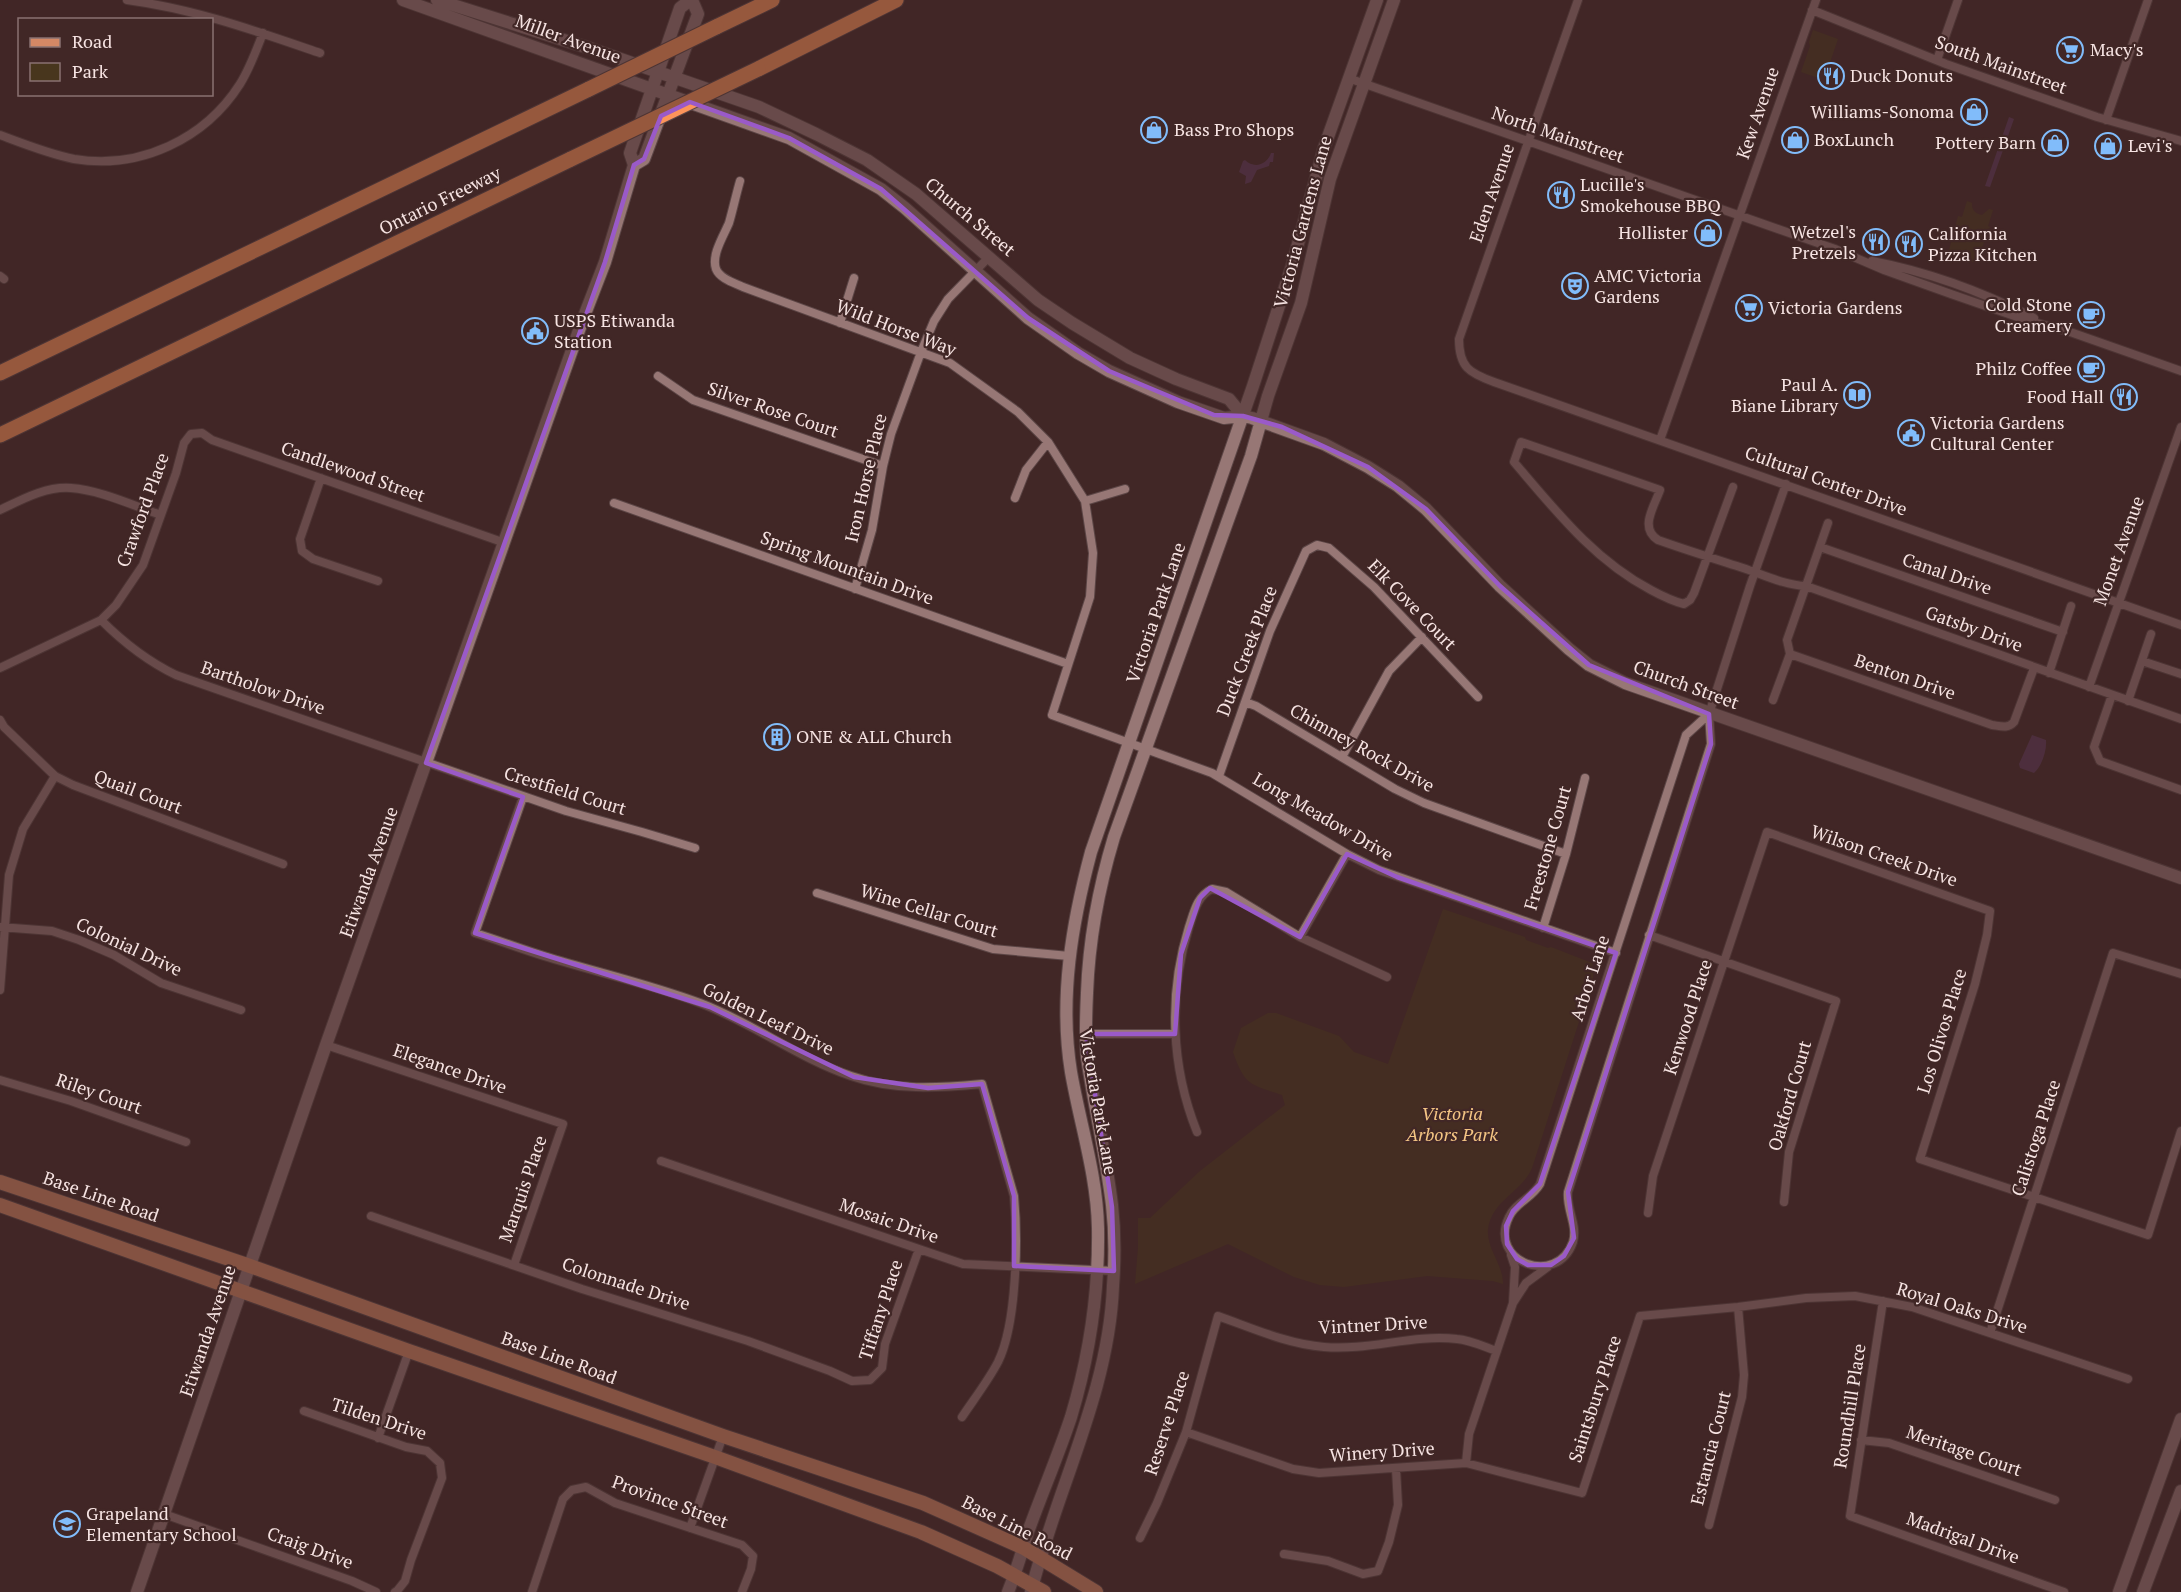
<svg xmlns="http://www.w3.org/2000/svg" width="2181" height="1592" font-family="'PT Serif',serif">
	<rect width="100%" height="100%" fill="#412726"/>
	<path fill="#48361d" d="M1813,30L1838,39L1824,80L1801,72L1810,46L1809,42Z
		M1967,201L1972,203C1971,210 1976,214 1982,215L1989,209L1993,210L1988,226L1990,227L1976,263L1966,260L1967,257L1964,254H1959L1957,257L1948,254L1958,216L1962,217Z
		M1443,909L1525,937L1526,940L1548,948L1551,947L1592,963L1594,969L1593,978L1532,1168C1522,1192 1492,1200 1488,1229C1486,1248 1503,1264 1503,1284L1493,1281L1427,1276L1344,1287L1320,1285L1294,1277L1228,1244L1135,1284L1138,1248V1218H1150L1200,1171L1285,1105L1282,1095C1250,1084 1245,1086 1233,1052L1241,1028L1268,1013H1276L1339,1036L1354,1052L1388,1064Z"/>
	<path fill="#5b3959" d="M2009,117L2014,119L1990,187L1985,186Z
		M1271,153H1274L1273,162H1270L1269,166L1257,170L1251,182L1245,184L1246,176L1239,172L1243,161L1245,160C1254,169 1267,165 1271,153Z
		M2032,735L2046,740C2047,750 2042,766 2034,773L2020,768L2019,764Z"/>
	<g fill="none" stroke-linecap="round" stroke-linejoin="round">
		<defs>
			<path id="street" d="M127,0C195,9 256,31 320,53
				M1578,0L1459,339C1459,367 1469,373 1494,382C1723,462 1952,544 2181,625
				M1812,10L1946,64L2097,117L2181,141
				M1937,60L1958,0
				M1348,78L1835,249L1884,270L1951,294L2026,320L2073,333L2181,371
				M2106,120L2148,0
				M0,135C24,144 49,154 74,159C140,170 205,139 240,84C250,68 256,51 263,33
				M740,181C736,195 733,209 729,223C724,235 711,255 716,269C720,279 735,283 743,287L950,363L1018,412L1048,442L1085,501L1093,553L1090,597L1052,715L1212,773L1347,854L1379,870L1616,953
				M1872,261C1929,272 1983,292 2034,318
				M0,276L4,279
				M840,323L854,278
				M658,376L693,400L883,466
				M1660,440L1816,0
				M321,478L300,539L302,551L313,559L378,581
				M1733,487L1694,593L1690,600L1684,604C1672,601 1662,596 1651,590C1594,560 1555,510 1514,462L1521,442L1660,490C1654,507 1639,528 1658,540C1686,550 1715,559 1743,568C1764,575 1784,585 1806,586L2181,719
				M1015,498L1026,470L1048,442
				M1085,501L1125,489
				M614,503L1068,664
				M0,510C21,500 46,486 71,488C100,490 134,506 161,515
				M1820,547L2063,632
				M855,589L872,530L883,466L891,434L921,352L934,321L948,299L989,257
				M101,620C124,643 147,661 176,675L566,811L642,832L695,848
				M1790,654L1992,725C2000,726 2008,729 2014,722L2034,668
				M2142,661L2181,674
				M0,668L101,620L116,605L143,565L176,473L184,443L191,434L202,433L212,440L505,543
				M2049,673L2071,606
				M2089,687L2181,427
				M2112,695L2094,747L2100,761L2181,790
				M1773,700L1790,654L1787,640L1828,523
				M2128,701L2151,634
				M1245,702L1256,706L1395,789L1424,803L1566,854
				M1709,714L1711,744L1568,1192C1566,1209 1578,1225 1573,1242C1557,1288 1487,1262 1509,1217C1515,1203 1532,1198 1540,1184L1686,735Z
				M1709,714L1750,586L1786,484
				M0,720L4,727L55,776L73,785L283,864
				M1342,757L1389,671L1422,637
				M1219,776L1270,631L1306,551L1317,545L1329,548L1374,587L1478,697
				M523,797L475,933C498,940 521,949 544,956C596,972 649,984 700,1003C753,1023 798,1058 851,1076C894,1091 938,1088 982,1084L1014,1196C1018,1239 1017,1323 998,1362C988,1381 974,1399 962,1417
				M817,893L993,949L1069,956
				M0,927L52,931L79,940L114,955L161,983L241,1010
				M1543,928L1566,854L1585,778
				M1649,935L1836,1001L1789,1152L1784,1202
				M1300,937L1347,854
				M0,990L9,875L23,829L55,776
				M1086,1034H1175
				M326,1045L563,1124L514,1265
				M0,1080L71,1101L186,1142
				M1197,1132C1171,1067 1168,994 1189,927C1194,912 1197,896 1212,889L1226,892L1300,937L1387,977
				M661,1161L963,1264L1114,1271
				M1648,1213L1653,1176L1767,832L1990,911L1987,935L1975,984L1920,1159L2148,1235L2181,1131
				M371,1216L582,1289L748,1341L830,1371L852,1381L870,1380L882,1368L885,1344L919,1249
				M1511,1255L1515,1267L1513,1303L1526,1283L1549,1266
				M1883,1301L1850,1516L2064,1592
				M1990,1333L2113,953L2181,974
				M304,1411L406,1447L427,1451L440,1463L442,1478L411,1560L405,1581L397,1591L395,1592
				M1186,1432L1293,1469L1319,1473L1466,1463L1582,1493L1640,1316L1738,1307L1806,1298L1855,1296L1912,1307L2128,1379
				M378,1438L409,1351
				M1861,1440L1889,1443L2055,1500
				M1466,1463L1469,1434L1513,1303
				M164,1514L352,1581L376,1592
				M1709,1525L1742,1397L1744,1375L1738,1307
				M690,1528L723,1436
				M1140,1538L1157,1503L1186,1432L1218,1316C1252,1328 1287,1344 1324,1347C1369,1351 1412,1334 1457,1339C1470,1340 1485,1347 1497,1351
				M1284,1554L1328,1561L1363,1574L1378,1571L1389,1542L1398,1505L1396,1469
				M532,1592L563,1499L572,1490L586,1487L615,1503L742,1545L753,1556L751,1569L742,1592"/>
			<path id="secondary" d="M403,0L789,138L881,189L905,208L1028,318L1078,353L1109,371L1178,402L1224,418L1243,416L1252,418L1324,444L1368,467L1398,486L1426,509L1500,586L1569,649L1589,665L1625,683L2181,878
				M437,0L589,48L759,107L816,134L867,160L916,194L1038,300L1072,323L1130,358L1176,379L1229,399L1243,416
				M634,165L644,159L698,14L692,0
				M137,1592L326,1045L583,319L605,262L634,165L630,153L680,8L690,0
				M1008,1592C1016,1572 1022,1552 1028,1532C1042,1493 1058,1456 1071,1417C1089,1357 1099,1291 1098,1228C1097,1175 1080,1124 1071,1072C1059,998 1072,923 1091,852L1253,386L1292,266L1324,148L1377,0
				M1031,1592C1056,1490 1109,1393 1113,1286C1115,1259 1115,1231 1112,1205C1106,1155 1094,1106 1087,1057C1085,1036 1086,1014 1087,993C1089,938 1098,890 1114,837L1251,456L1268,396L1301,303L1330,179L1394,0
				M2119,1592L2181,1419
				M2143,1592L2181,1491"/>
			<path id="primary" d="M0,1182L250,1266L723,1436L923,1503L1024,1548L1096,1592
				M0,1205L409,1351L715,1457L921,1532L997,1566L1044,1592"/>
			<path id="highway" d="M716,27L772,0
				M758,69L896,0
				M0,373L589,89
				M0,435L571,159"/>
		</defs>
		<use href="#street" stroke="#5c4646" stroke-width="10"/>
		<use href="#secondary" stroke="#5c4646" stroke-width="14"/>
		<use href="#primary" stroke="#5c4646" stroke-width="16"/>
		<use href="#highway" stroke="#5c4646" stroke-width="17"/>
		<use href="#street" stroke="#977775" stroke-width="8"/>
		<use href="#secondary" stroke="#977775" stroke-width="12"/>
		<use href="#primary" stroke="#d48865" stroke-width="14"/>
		<use href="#highway" stroke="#fd945a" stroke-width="15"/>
		<defs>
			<path id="highway-bridge" d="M589,89L716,27
				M571,159L758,69"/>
		</defs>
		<use href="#highway-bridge" stroke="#5c4646" stroke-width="17" stroke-linecap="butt"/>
		<use href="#highway-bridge" stroke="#fd945a" stroke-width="15"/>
	</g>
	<path d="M0 0H2181V1592H0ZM690,102L789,138L881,189L1028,318L1109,371L1214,415L1243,416L1282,427L1368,467L1426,509L1500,586L1589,665L1709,714L1711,744L1568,1192L1574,1238L1564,1256L1551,1265H1528L1517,1259L1507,1244L1506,1226L1513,1211L1540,1184L1616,953L1397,877L1347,854L1300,937L1210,888L1200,898L1181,954L1175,1034H1086L1112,1207L1114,1271L1014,1266V1196L982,1084L928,1088L854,1077L710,1007L475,933L523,797L426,763L605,262L634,165L644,159L661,116Z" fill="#412726" fill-opacity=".55" fill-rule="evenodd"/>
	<path fill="none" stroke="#9a5ac8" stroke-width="4.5" stroke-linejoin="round" d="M690,102L789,138L881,189L1028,318L1109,371L1214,415L1243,416L1282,427L1368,467L1426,509L1500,586L1589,665L1709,714L1711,744L1568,1192L1574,1238L1564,1256L1551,1265H1528L1517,1259L1507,1244L1506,1226L1513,1211L1540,1184L1616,953L1397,877L1347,854L1300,937L1210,888L1200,898L1181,954L1175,1034H1086L1112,1207L1114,1271L1014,1266V1196L982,1084L928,1088L854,1077L710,1007L475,933L523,797L426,763L605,262L634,165L644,159L661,116Z"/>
	<defs>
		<symbol id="supermarket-ring" viewBox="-11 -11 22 22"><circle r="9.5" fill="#412726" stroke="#81bcfa" stroke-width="1.5"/><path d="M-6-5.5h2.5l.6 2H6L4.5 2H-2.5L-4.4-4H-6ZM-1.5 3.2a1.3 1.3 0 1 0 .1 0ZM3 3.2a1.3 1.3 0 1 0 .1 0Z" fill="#81bcfa"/></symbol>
		<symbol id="restaurant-ring" viewBox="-11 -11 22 22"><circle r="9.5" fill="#412726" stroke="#81bcfa" stroke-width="1.5"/><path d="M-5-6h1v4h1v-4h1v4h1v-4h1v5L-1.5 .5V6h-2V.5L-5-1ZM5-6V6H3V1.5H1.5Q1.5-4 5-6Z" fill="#81bcfa"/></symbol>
		<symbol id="shop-ring" viewBox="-11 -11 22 22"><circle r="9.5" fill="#412726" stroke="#81bcfa" stroke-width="1.5"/><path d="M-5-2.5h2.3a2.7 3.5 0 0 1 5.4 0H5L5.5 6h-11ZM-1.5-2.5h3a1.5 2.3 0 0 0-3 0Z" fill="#81bcfa"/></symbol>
		<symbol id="theatre-ring" viewBox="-11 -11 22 22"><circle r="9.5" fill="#412726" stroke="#81bcfa" stroke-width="1.5"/><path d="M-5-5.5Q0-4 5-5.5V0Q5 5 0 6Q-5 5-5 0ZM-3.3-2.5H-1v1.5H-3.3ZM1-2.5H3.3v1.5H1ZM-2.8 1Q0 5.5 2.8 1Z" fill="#81bcfa"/></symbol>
		<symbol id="cafe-ring" viewBox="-11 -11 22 22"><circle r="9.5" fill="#412726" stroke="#81bcfa" stroke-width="1.5"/><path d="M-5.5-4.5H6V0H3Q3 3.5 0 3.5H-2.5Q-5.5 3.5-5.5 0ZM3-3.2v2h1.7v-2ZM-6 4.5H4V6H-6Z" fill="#81bcfa"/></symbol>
		<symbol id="civic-ring" viewBox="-11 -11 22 22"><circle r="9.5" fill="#412726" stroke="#81bcfa" stroke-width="1.5"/><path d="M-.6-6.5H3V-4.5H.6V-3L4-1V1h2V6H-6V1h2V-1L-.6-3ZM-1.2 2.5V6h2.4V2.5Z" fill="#81bcfa"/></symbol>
		<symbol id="library-ring" viewBox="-11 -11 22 22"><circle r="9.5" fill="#412726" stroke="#81bcfa" stroke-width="1.5"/><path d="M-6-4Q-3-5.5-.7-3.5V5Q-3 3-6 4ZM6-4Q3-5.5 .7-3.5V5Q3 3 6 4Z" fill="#81bcfa"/></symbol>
		<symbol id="building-ring" viewBox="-11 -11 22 22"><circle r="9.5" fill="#412726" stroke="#81bcfa" stroke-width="1.5"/><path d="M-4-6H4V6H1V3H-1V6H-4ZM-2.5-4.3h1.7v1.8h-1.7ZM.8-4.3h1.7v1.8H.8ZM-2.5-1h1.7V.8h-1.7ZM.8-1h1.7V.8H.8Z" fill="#81bcfa"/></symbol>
		<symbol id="school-ring" viewBox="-11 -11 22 22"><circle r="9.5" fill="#412726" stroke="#81bcfa" stroke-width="1.5"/><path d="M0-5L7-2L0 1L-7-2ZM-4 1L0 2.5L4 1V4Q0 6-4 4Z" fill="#81bcfa"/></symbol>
	</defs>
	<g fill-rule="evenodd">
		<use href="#supermarket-ring" x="2055" y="35" width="30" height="30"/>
		<use href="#restaurant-ring" x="1816" y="61" width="30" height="30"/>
		<use href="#shop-ring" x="1959" y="97" width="30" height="30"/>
		<use href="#shop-ring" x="1139" y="115" width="30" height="30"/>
		<use href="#shop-ring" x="1780" y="125" width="30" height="30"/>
		<use href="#shop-ring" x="2040" y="128" width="30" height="30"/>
		<use href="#shop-ring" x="2093" y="131" width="30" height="30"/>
		<use href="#restaurant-ring" x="1546" y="180" width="30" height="30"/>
		<use href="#shop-ring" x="1693" y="218" width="30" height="30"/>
		<use href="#restaurant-ring" x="1861" y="227" width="30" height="30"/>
		<use href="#restaurant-ring" x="1894" y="229" width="30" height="30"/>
		<use href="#theatre-ring" x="1560" y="271" width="30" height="30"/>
		<use href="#supermarket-ring" x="1734" y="293" width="30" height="30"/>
		<use href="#cafe-ring" x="2076" y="300" width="30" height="30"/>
		<use href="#civic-ring" x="520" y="316" width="30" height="30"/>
		<use href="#cafe-ring" x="2076" y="354" width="30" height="30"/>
		<use href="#library-ring" x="1842" y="380" width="30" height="30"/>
		<use href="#restaurant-ring" x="2109" y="382" width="30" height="30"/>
		<use href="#civic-ring" x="1896" y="418" width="30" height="30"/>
		<use href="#building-ring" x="762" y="722" width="30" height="30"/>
		<use href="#school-ring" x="52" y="1509" width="30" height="30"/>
	</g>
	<g text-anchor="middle" stroke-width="4.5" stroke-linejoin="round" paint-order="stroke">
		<g font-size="18" fill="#f6e3e2" stroke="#412726">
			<text transform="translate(568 39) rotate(20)" y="6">Miller Avenue</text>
			<text transform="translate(2001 65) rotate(20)" y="6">South Mainstreet</text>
			<text transform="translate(1758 113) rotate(-71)" y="6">Kew Avenue</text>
			<text transform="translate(1558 135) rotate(19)" y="6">North Mainstreet</text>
			<text transform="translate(1492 193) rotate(-71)" y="6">Eden Avenue</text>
			<text transform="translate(440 201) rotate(-26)" y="6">Ontario Freeway</text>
			<text transform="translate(970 217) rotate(40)" y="6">Church Street</text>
			<text transform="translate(1303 222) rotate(-75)" y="6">Victoria Gardens Lane</text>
			<text transform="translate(896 328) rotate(21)" y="6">Wild Horse Way</text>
			<text transform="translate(773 410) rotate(19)" y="6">Silver Rose Court</text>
			<text transform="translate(353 472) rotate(19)" y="6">Candlewood Street</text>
			<text transform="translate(866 478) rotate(-77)" y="6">Iron Horse Place</text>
			<text transform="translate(1826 481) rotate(20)" y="6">Cultural Center Drive</text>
			<text transform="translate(143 510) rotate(-70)" y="6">Crawford Place</text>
			<text transform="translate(2119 551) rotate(-70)" y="6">Monet Avenue</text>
			<text transform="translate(847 568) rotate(20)" y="6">Spring Mountain Drive</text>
			<text transform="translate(1947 574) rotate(19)" y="6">Canal Drive</text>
			<text transform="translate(1412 605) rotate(46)" y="6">Elk Cove Court</text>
			<text transform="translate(1156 613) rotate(-71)" y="6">Victoria Park Lane</text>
			<text transform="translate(1974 629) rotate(20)" y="6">Gatsby Drive</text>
			<text transform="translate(1247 651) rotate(-69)" y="6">Duck Creek Place</text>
			<text transform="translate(1905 677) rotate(19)" y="6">Benton Drive</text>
			<text transform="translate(1686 685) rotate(20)" y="6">Church Street</text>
			<text transform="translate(263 688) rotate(19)" y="6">Bartholow Drive</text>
			<text transform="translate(1362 748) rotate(29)" y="6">Chimney Rock Drive</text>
			<text transform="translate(565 791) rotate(17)" y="6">Crestfield Court</text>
			<text transform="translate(138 792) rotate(21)" y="6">Quail Court</text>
			<text transform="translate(1323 817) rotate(30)" y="6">Long Meadow Drive</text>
			<text transform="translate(1548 848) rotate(-74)" y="6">Freestone Court</text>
			<text transform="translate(1884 856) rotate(19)" y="6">Wilson Creek Drive</text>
			<text transform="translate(369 872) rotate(-70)" y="6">Etiwanda Avenue</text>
			<text transform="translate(929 911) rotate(17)" y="6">Wine Cellar Court</text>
			<text transform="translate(129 947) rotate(25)" y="6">Colonial Drive</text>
			<text transform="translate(1590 978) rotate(-72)" y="6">Arbor Lane</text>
			<text transform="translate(1688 1017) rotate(-72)" y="6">Kenwood Place</text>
			<text transform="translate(768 1019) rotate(26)" y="6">Golden Leaf Drive</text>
			<text transform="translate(1942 1031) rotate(-73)" y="6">Los Olivos Place</text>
			<text transform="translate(450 1069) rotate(19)" y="6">Elegance Drive</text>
			<text transform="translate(99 1094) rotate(19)" y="6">Riley Court</text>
			<text transform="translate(1790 1096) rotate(-74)" y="6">Oakford Court</text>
			<text transform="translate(1098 1102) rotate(80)" y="6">Victoria Park Lane</text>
			<text transform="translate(2036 1138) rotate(-72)" y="6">Calistoga Place</text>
			<text transform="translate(523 1189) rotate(-71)" y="6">Marquis Place</text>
			<text transform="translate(101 1197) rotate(19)" y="6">Base Line Road</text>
			<text transform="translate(889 1221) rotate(19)" y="6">Mosaic Drive</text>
			<text transform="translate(626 1284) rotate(18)" y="6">Colonnade Drive</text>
			<text transform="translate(1962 1308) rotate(17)" y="6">Royal Oaks Drive</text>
			<text transform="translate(881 1310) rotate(-72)" y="6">Tiffany Place</text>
			<text transform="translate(1373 1325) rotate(-3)" y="6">Vintner Drive</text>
			<text transform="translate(208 1331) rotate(-71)" y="6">Etiwanda Avenue</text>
			<text transform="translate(559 1358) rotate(20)" y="6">Base Line Road</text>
			<text transform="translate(1595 1399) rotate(-72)" y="6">Saintsbury Place</text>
			<text transform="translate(1850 1406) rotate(-81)" y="6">Roundhill Place</text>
			<text transform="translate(379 1419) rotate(18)" y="6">Tilden Drive</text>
			<text transform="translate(1167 1423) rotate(-72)" y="6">Reserve Place</text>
			<text transform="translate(1711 1448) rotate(-76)" y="6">Estancia Court</text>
			<text transform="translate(1964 1451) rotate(19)" y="6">Meritage Court</text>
			<text transform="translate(1382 1452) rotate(-4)" y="6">Winery Drive</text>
			<text transform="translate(670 1502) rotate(20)" y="6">Province Street</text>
			<text transform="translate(1017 1528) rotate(27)" y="6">Base Line Road</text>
			<text transform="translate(1963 1538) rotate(20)" y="6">Madrigal Drive</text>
			<text transform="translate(310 1548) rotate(20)" y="6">Craig Drive</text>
		</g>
		<g font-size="18" fill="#f6e3e2" stroke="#412726" text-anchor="start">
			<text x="2090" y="56">Macy's</text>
			<text x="1850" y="82">Duck Donuts</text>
			<text x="1954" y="118" text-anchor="end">Williams-Sonoma</text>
			<text x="1174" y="136">Bass Pro Shops</text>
			<text x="1814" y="146">BoxLunch</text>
			<text x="2036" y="149" text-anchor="end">Pottery Barn</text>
			<text x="2128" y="152">Levi's</text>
			<text x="1580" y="191">Lucille's<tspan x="1580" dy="21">Smokehouse BBQ</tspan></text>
			<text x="1856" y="238" text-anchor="end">Wetzel's<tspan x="1856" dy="21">Pretzels</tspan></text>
			<text x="1688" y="239" text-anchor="end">Hollister</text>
			<text x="1928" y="240">California<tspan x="1928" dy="21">Pizza Kitchen</tspan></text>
			<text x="1594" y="282">AMC Victoria<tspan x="1594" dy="21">Gardens</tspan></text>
			<text x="2072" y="311" text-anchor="end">Cold Stone<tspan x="2072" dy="21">Creamery</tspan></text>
			<text x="1768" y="314">Victoria Gardens</text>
			<text x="554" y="327">USPS Etiwanda<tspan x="554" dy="21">Station</tspan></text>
			<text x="2072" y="375" text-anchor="end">Philz Coffee</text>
			<text x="1838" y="391" text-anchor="end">Paul A.<tspan x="1838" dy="21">Biane Library</tspan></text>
			<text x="2104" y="403" text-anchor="end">Food Hall</text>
			<text x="1930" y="429">Victoria Gardens<tspan x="1930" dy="21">Cultural Center</tspan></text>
			<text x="796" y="743">ONE &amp; ALL Church</text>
			<text x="86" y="1520">Grapeland<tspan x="86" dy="21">Elementary School</tspan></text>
		</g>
		<g font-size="18" font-style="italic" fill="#f4c584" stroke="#412726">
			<text x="1452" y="1120">Victoria<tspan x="1452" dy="21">Arbors Park</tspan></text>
		</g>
	</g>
	<rect x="18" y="18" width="195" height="78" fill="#412726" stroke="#897271" stroke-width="1.5"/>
	<rect x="30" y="38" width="30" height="9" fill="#d48865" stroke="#897271" stroke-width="1.5"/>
	<text x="72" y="48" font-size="18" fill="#f6e3e2">Road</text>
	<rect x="30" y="63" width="30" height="18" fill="#48361d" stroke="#897271" stroke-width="1.5"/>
	<text x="72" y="78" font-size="18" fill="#f6e3e2">Park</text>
</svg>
